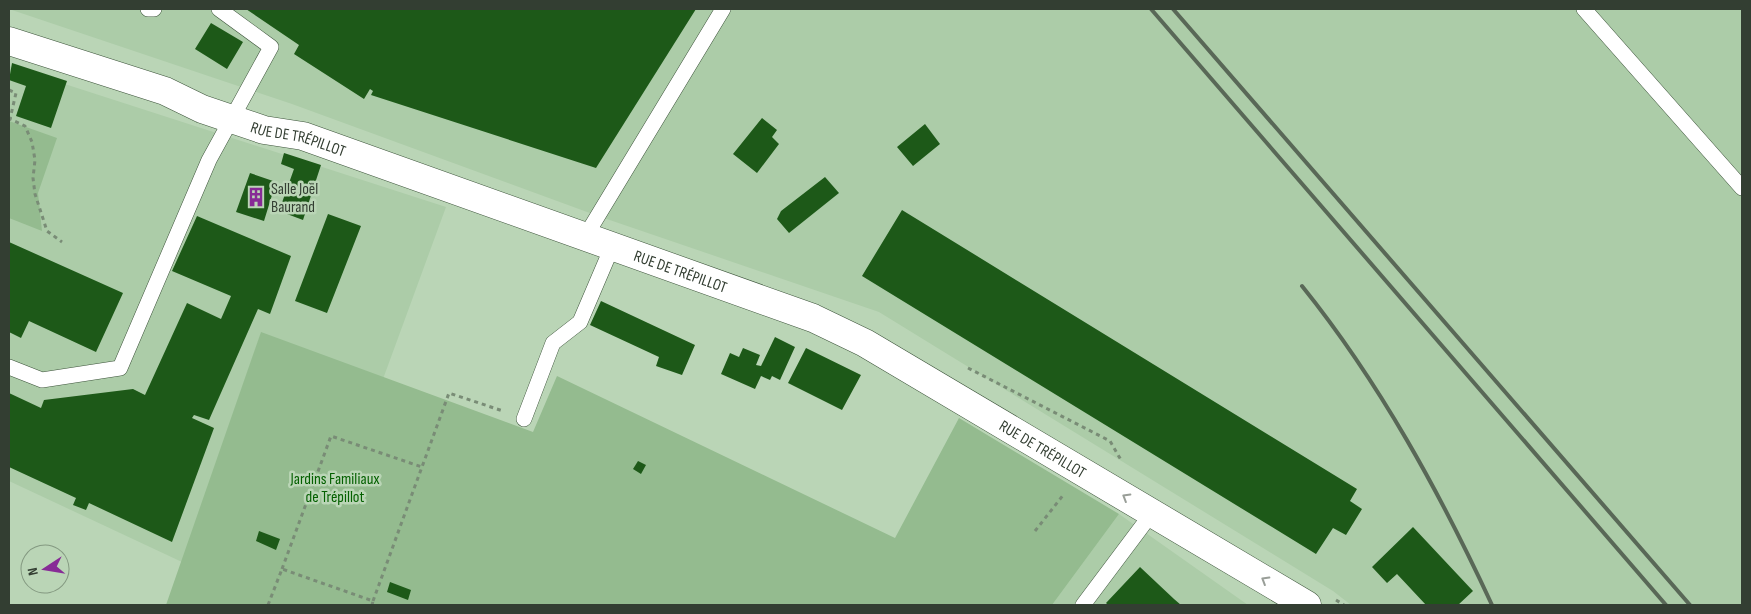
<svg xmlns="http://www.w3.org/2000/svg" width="1751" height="614" font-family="'Sofia Sans Condensed',sans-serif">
	<rect width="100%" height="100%" fill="#bad5b6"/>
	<path fill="#accca8" d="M9,9H1742V605H1351L1333,591L879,312L598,216L292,104Z
		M9,66L446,207L383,379L261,333L182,562L9,481Z
		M1119,514L1248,605H1052Z"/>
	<path fill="#94bb8f" d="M9,121L57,138L38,193L42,231L9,218Z
		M261,332L533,432L557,376L895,538L959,418L1119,514L1052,605H166Z"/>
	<path fill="#1d5918" d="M246,9H696L596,168L371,95L373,91L370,89L364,99L294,54L299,45Z
		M211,23L243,42L227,69L195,49Z
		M12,63L67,81L51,128L16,116L26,86L9,80Z
		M762,118L777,130L772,137L779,144L757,173L733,154Z
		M925,124L940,144L913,166L897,147Z
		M284,153L321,165L303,220L279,211L294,169L281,164Z
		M250,173L276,182L264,221L236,212Z
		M825,177L839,193L789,233L777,219L781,211Z
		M902,210L1357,489L1350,501L1362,509L1346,535L1333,528L1316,554L862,276Z
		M328,214L361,226L327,313L295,301Z
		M197,216L291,256L270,314L258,309L209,420L194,415L192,418L214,428L172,542L89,503L86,510L73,505L76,498L9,467V393L41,408L44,400L133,389L145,395L187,303L221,319L231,296L172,271Z
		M9,242L123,293L96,352L29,321L21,338L9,332Z
		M601,301L695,345L682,375L656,366L659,357L590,325Z
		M775,337L795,347L780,380L772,376L770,380L761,376L755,389L721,374L730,353L739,357L743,348L760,355L756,365L761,366Z
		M806,348L861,375L842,410L788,383Z
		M638,461L646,465L641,474L633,469Z
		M1413,527L1473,591L1458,605H1426L1397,574L1387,583L1372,567Z
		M259,531L280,539L276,550L256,541Z
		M1140,567L1174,599L1181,605H1108L1106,603Z
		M390,582L411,590L408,600L387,592Z"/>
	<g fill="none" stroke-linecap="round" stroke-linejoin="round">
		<defs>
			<path id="lane" d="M148,9H154
				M1584,9L1742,188
				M585,237L723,9
				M9,367L42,380L120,368L209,160L271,47L219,9
				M524,419L553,343L580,322L612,247
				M1083,605L1152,513"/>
			<g id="street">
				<path id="s1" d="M9,41L165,91L202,109L264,130L303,136L813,318L865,343L1307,605"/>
			</g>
		</defs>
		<use href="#lane" stroke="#3d543b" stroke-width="16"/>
		<use href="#street" stroke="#3d543b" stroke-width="29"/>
		<path stroke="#798c76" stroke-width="3" stroke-dasharray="4 4" stroke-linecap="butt" d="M9,90L16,93L10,119L25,126L32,142L35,160L33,178L35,194L47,231L62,242
			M968,368L1110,441L1121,460
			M1035,531L1064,494
			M282,569L331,436L422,467
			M1336,600L1344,605
			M373,601L449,393L503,411
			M268,605L282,569L373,601L372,605"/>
		<use href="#lane" stroke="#fff" stroke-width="15"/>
		<use href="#street" stroke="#fff" stroke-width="28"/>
		<path stroke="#596857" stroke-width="4" d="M1151,9L1666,605
			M1173,9L1690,605
			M1302,286C1380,383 1440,493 1492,605"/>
	</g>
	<defs><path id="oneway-chevron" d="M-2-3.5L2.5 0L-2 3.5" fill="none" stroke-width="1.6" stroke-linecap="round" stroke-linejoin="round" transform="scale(1.25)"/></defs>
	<g stroke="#999e98">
		<use href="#oneway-chevron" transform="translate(1126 497) rotate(-149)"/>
		<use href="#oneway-chevron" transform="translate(1265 580) rotate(-149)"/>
	</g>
	<defs>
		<symbol id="building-bare" viewBox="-9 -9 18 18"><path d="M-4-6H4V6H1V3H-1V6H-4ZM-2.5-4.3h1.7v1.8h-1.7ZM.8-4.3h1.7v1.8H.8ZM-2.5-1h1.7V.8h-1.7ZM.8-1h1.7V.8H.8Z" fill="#872b96" stroke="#bad5b6" stroke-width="2.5" paint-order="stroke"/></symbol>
	</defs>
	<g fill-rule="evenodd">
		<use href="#building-bare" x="242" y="183" width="28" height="28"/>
	</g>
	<g text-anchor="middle" stroke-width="5" stroke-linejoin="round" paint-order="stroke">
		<g font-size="16" fill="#333e32" stroke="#bad5b6">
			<text dy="6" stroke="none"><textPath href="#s1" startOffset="306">RUE DE TRÉPILLOT</textPath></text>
			<text dy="6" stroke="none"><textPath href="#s1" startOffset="711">RUE DE TRÉPILLOT</textPath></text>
			<text dy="6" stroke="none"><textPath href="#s1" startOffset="1116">RUE DE TRÉPILLOT</textPath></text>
		</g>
		<g font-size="16" fill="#333e32" stroke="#bad5b6" text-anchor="start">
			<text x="271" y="194">Salle Joël<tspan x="271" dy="18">Baurand</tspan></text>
		</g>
		<g font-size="16" fill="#046000" stroke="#bad5b6">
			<text x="335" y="484">Jardins Familiaux<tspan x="335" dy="18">de Trépillot</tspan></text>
		</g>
	</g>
	<rect width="1751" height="614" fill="none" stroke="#333e32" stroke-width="20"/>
	<g transform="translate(45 569) rotate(258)"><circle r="24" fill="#bad5b6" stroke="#849981"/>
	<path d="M0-4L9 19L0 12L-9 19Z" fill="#872b96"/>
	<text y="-8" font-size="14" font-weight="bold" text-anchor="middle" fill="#333e32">N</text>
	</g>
</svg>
